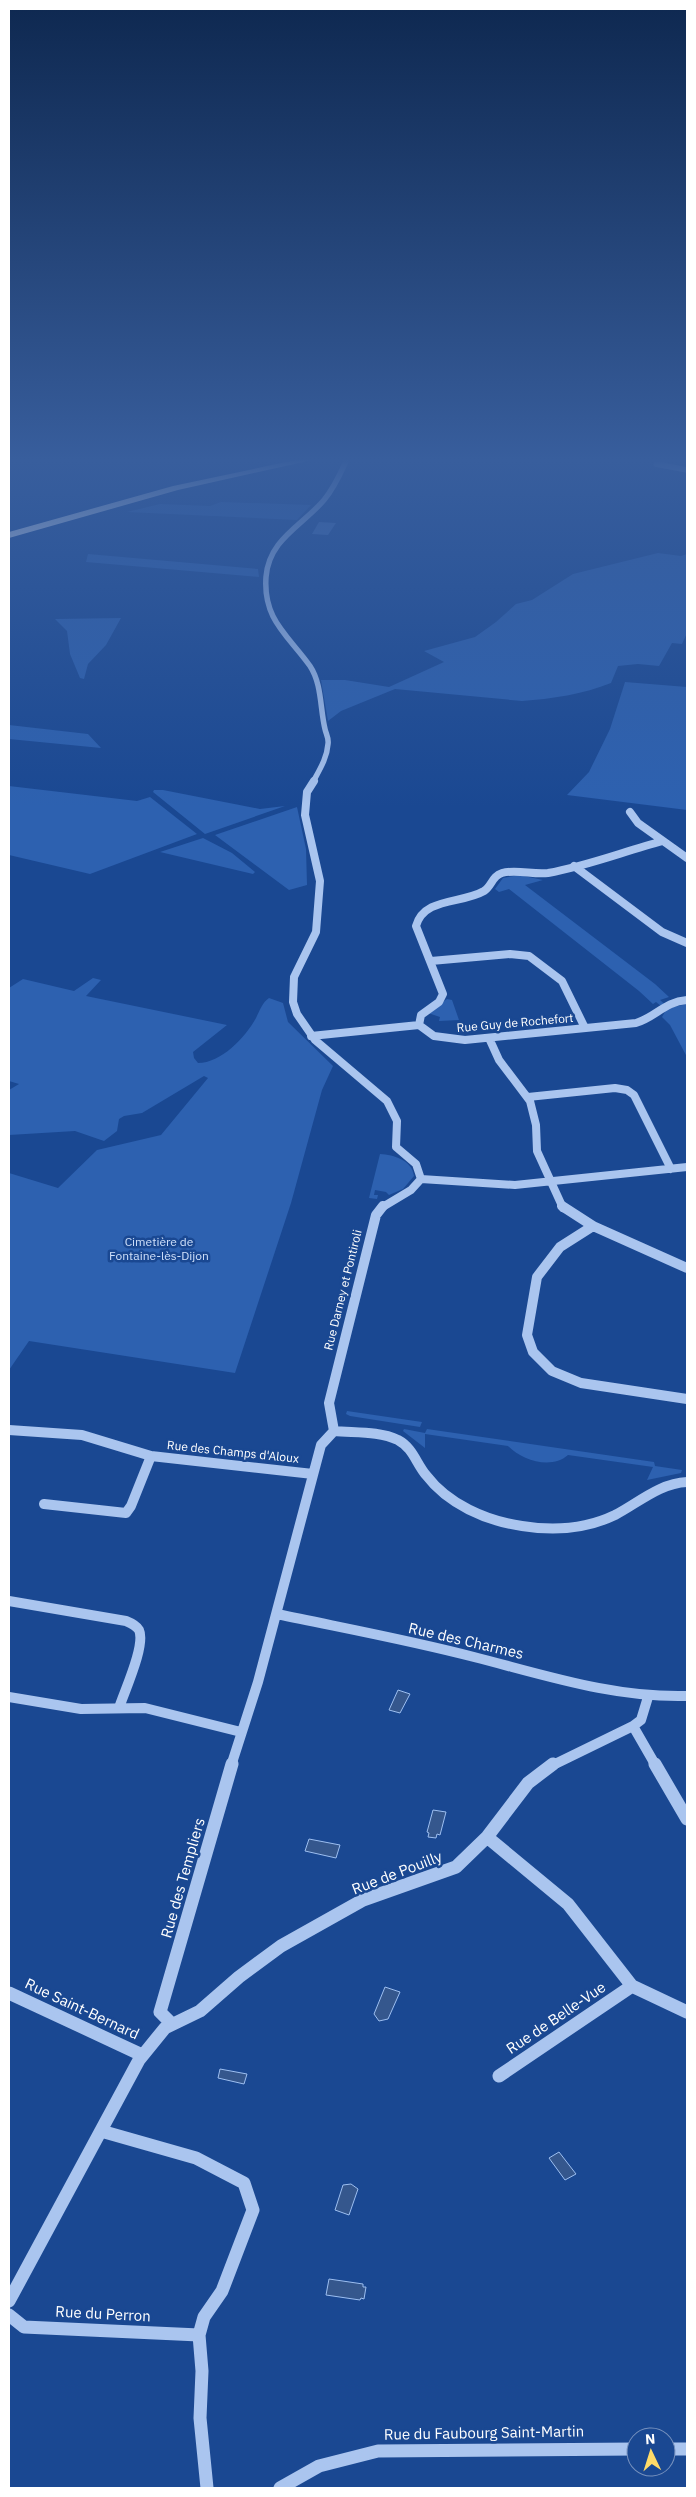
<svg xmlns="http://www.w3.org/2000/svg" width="696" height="2497" font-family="'IBM Plex Sans',sans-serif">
	<rect width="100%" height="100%" fill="#1a4892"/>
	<path fill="#2d61b0" d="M221,502L311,505L297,520L127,512L160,504L210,506Z
		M658,553L681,556L687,554V633L682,644L672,643L659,666L638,664L618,666L611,683C584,694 551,699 522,701L395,689L341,711L328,721L321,680H345L389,687L444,662L424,651L475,637L496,622L516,604L532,600L573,574Z
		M88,554L258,569L259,577L86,562Z
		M121,618L106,645L88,664L84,679L80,678L70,654L67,631L55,619Z
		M625,682L687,687V810L567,795L589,772L610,729Z
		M9,725L88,734L101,748L9,739Z
		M9,786L137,801L150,797L197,834L90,874L9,855Z
		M154,790H163L260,809L285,806L205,834L153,792Z
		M297,807L306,849L307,885L289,890L215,835Z
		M203,838L232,853L255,872L253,874L160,852Z
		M519,875L543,880L525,885L655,984L669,997L660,1000L669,1008L687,1004V1057L670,1025L662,1017L666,1010L656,1002L653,1004L639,991L509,889L499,892L495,889L503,878Z
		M93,978L101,980L86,996L227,1025L193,1052L194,1058L198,1063C221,1063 245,1038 256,1018C260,1010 262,1003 269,998L283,1003L288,1022L333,1066L322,1090L291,1203L235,1373L29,1341L9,1370V1173L58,1188L97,1150L161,1135L208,1078L204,1076L142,1113L124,1116L119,1119L117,1131L104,1141L75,1131L9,1135V1090L19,1084L9,1081V988L23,979L74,991Z
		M447,999L452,1000L459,1020L439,1021L440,1017L428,1013Z
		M380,1154C394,1155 412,1160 414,1176L403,1189L389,1195L386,1192L375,1190L374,1195H378L377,1199L369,1198Z
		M347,1411L422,1422L420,1427L350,1416L346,1414Z
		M404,1429L425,1433L427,1429L654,1462L655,1466L682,1470L681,1473L647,1480L653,1467L568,1455C551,1470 522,1460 508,1446L425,1434V1448L403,1431Z"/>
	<path fill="#35578d" stroke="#9dbff1" d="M398,1690L410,1694L400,1713L389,1710Z
		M433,1810L446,1812L440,1835L437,1834L436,1838L428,1837L429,1833L427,1832Z
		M309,1839L340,1845L336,1858L305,1851Z
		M385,1987L400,1992L388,2019L379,2021L374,2014Z
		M220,2069L247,2074L244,2084L218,2078Z
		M559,2152L576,2174L565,2180L549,2158Z
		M351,2184L358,2189L349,2215L335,2210L343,2185Z
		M329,2279L363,2284V2287H366L364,2299L361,2298L360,2300L326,2295Z"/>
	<path fill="#4371b9" d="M319,522L336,523L328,535L312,534Z"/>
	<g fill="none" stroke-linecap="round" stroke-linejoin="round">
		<path stroke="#aac5ef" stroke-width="5.5" d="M656,464L687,470
			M313,782C320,769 327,758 328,744C329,738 326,734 325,729C320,709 322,684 310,666C288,635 263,620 266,577C269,539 302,526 324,500C335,487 341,472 348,457"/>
		<path stroke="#aac5ef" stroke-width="8" d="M314,781L307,792L305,815L320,881L316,932L294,977L293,1002L297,1014L315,1040L387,1101L397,1121L396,1147L416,1164L421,1179
			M630,812L638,823L687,858
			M574,866L662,932L687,943
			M431,961L510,954L529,956L562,981L585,1028
			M419,1025L421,1015L439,1002L443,994L416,926C424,897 462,904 484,891C492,886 492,876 502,873C516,869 534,875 548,873C587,866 625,851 663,841
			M419,1025L434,1036L465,1040L636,1023C656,1017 664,1002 687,1000
			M311,1036L419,1025
			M489,1038L499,1060L530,1101L536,1125L537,1151L563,1208
			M528,1097L615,1088L627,1090L634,1095L671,1169
			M421,1179L515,1185L687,1167
			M381,1208L411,1190L421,1179"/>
		<path stroke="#aac5ef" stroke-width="10" d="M562,1206L593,1226L687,1268
			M593,1226L560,1247L537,1277L527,1335L533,1352L552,1371L581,1383L687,1399
			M9,1430L82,1435L151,1456L313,1474
			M334,1431C355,1433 379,1431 398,1440C413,1448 416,1463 426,1475C448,1504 486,1521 522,1526C553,1531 586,1529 615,1515C638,1503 660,1483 687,1482
			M334,1431L329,1403L376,1215L383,1206
			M44,1504L126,1513L131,1506L151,1456
			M9,1601L126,1621C131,1623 136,1625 139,1630C146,1645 124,1692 119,1708
			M277,1614C343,1628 409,1640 474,1657C545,1675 613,1698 687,1696
			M9,1697L81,1709L145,1708L241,1732
			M633,1726L656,1766
			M231,1766L258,1682L321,1445L334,1431
			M551,1766L633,1726L641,1720L648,1697"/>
		<path stroke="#aac5ef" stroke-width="13" d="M655,1764L687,1819
			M487,1837L568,1904L632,1986L687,2012
			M9,1993L142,2055
			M171,2023L160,2012L232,1764
			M499,2076L632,1986
			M101,2131L196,2158L244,2183L253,2210L222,2291L204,2317L199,2335L202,2371L200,2418L207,2488
			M9,2301L139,2060L165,2028L200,2011L239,1977L281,1946L363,1900L456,1867L487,1837L528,1783L553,1764
			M9,2315L24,2327L199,2335
			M666,2449H687
			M280,2488L319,2466L378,2451L636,2449"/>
		<path fill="#fff" fill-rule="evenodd" d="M310,457H326L178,490L9,538V532L173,486Z"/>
	</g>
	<linearGradient id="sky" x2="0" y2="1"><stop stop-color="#0e2850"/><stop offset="0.57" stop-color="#385e9d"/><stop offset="1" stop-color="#385e9d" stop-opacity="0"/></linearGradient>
	<rect width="696" height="807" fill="url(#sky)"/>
	<g text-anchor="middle" stroke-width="5" stroke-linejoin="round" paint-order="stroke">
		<g font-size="12" fill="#fff" stroke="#1a4892">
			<text transform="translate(515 1023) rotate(-5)" y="4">Rue Guy de Rochefort</text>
			<text transform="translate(343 1290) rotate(-76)" y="4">Rue Darney et Pontiroli</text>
			<text transform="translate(233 1452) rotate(6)" y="4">Rue des Champs d'Aloux</text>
		</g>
		<g font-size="12" fill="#d0e1fb" stroke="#1a4892">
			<text x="159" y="1246">Cimetière de<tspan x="159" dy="14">Fontaine-lès-Dijon</tspan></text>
		</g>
		<g font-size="15" fill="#fff" stroke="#1a4892">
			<text transform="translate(466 1641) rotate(13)" y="5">Rue des Charmes</text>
			<text transform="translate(397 1873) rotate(-21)" y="5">Rue de Pouilly</text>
			<text transform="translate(183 1878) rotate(-74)" y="5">Rue des Templiers</text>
			<text transform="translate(82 2009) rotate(25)" y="5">Rue Saint-Bernard</text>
			<text transform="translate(556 2018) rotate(-34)" y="5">Rue de Belle-Vue</text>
			<text transform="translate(103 2314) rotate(3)" y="5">Rue du Perron</text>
			<text transform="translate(484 2433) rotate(-1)" y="5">Rue du Faubourg Saint-Martin</text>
		</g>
	</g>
	<rect width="696" height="2497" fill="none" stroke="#ffffff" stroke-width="20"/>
	<g transform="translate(651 2452) rotate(356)"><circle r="24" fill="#1a4892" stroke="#7691be"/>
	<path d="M0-4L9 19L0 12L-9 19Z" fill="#ffdb68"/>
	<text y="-8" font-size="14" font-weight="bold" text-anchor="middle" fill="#ffffff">N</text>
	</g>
</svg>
